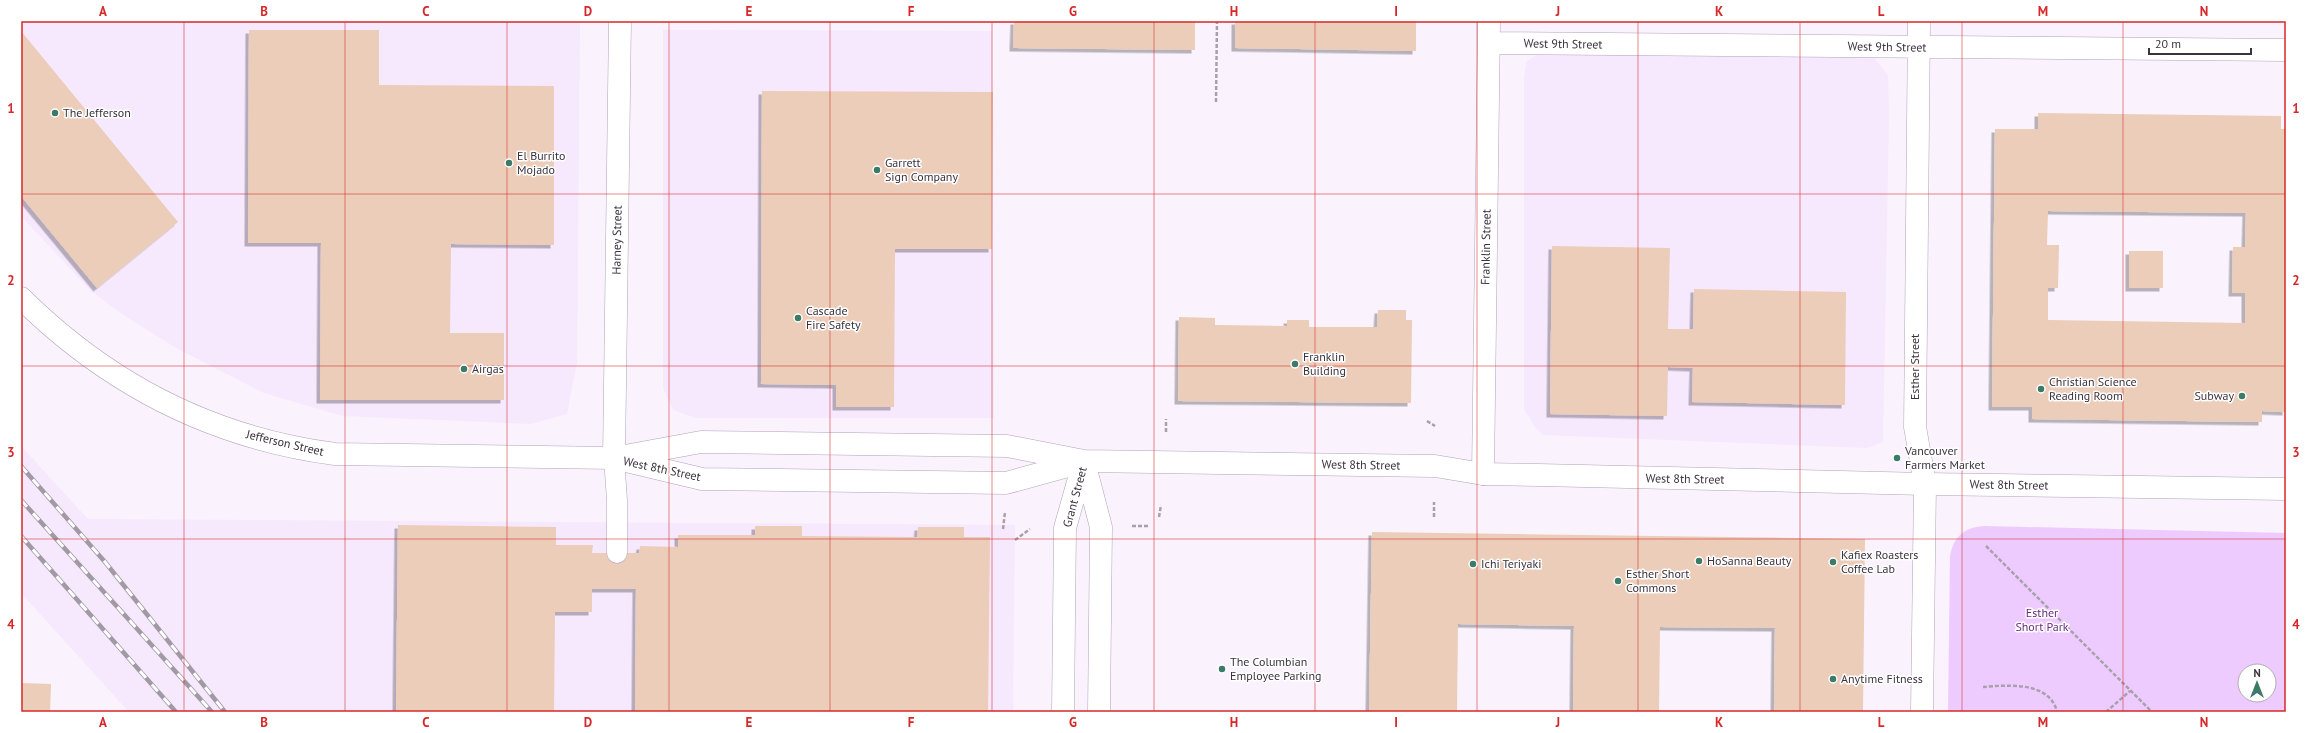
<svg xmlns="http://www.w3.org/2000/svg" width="2307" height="733" font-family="'PT Sans',sans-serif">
	<defs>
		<filter id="shadow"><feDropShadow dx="-3.5" dy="3.5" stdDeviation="0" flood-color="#0004"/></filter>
	</defs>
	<rect width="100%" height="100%" fill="#faf2fd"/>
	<path fill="#f6e8fd" d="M21,21H580L577,362L567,414L531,424L343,416L264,393L178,349L125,316L91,291L21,216Z
		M663,30L992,31L994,418H696L673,410L663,388Z
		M1541,52L1873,56L1888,76L1889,112L1883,442L1866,448L1543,435L1535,427L1524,409V80L1526,62Z
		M21,446L88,519L1015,525L1013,712H129L21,593Z"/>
	<path fill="#eecbfe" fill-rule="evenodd" d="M1985,526L2286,533V712H1948L1950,557C1953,537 1964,527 1985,526ZM2245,671H2269V695H2245Z"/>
	<path fill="#eccdb9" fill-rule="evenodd" filter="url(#shadow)" d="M1014,21H1195V50L1013,48Z
		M1235,21H1416V51L1235,48Z
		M249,30H379V85L554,86V245L451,244L450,333H504V400H320L321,243H248Z
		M21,31L178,222L97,288L21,196Z
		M762,91L993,92L992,249H895L894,407H836V385L761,384Z
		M2038,113L2281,116V129H2286V412L2262,411V422L2032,419V407H1992L1995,129H2038ZM2048,211L2246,213L2245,247H2233L2232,293H2245V323L2048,320V288H2058L2059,245H2047Z
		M1552,246L1670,248L1668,329H1693L1694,289L1846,292L1845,405L1692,402L1693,368L1668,367L1667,416L1550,414Z
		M2129,251H2163V288H2129Z
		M1378,310H1406V320H1412L1411,403L1178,401L1179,317L1215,318V325L1287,326V320H1309V327H1377Z
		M398,525L556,527V545H593L592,553H639L640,546L678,547V535H755V526H802V536L917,537L918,527H964V537H990L988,712H635L636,589H592V612H555L554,712H396Z
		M1372,532L1865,539L1863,712H1774L1775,628L1660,627L1659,712H1573L1574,626L1458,624L1457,712H1369Z
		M21,683L51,684L50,712H21Z"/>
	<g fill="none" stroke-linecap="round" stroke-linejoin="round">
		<defs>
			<path id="service" d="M614,458L617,500V553"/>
			<path id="minor" d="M1919,21L1915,427L1925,484L1922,712
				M1489,43L2286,50
				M614,458L620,21
				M1483,474L1489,21"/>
			<path id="tertiary" d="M21,298C108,384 213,438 335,454L614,458L701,442L1007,446L1084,461L1435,466L1483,474L1539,475L1925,484L2286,489
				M622,460L702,479L1006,483L1079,463
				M1084,462L1101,527L1099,712
				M1063,712L1065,528L1084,461"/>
		</defs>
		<use href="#service" stroke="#b3a1bc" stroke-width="21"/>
		<use href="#minor" stroke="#b3a1bc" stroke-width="23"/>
		<use href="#tertiary" stroke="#b3a1bc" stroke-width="23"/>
		<path stroke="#a8a0ab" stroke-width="2.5" stroke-dasharray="4 2" stroke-linecap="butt" d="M1216,102L1217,21
			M1427,421L1435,426
			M1166,432V419
			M1159,517L1161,505
			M1434,517V502
			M1132,526H1150
			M1003,529L1005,512
			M1015,540L1030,529
			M1986,546L2152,712
			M1983,687C2007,685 2050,681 2057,712
			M2106,712L2130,691"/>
		<use href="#service" stroke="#fff" stroke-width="20"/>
		<use href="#minor" stroke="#fff" stroke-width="22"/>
		<use href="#tertiary" stroke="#fff" stroke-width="22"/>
		<defs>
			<path id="rail" d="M21,466L105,562L225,712
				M21,500L212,712
				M21,536L176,712"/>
		</defs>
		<use href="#rail" stroke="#a199a4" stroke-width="4.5"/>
		<use href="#rail" stroke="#fff" stroke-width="3" stroke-dasharray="9" stroke-linecap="butt"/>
	</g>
	<path fill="none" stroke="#d62828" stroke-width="1" stroke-opacity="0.55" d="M184,21V712M345,21V712M507,21V712M669,21V712M830,21V712M992,21V712M1154,21V712M1315,21V712M1477,21V712M1638,21V712M1800,21V712M1962,21V712M2123,21V712M21,194H2286M21,366H2286M21,539H2286"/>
	<g fill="#3c7b68" stroke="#fff" stroke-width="1.5">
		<circle cx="55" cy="113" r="4"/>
		<circle cx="509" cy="163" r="4"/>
		<circle cx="877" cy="170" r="4"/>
		<circle cx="798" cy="318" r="4"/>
		<circle cx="1295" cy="364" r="4"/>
		<circle cx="464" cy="369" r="4"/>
		<circle cx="2041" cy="389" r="4"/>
		<circle cx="2242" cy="396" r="4"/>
		<circle cx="1897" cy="458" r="4"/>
		<circle cx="1699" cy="561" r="4"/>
		<circle cx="1833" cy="562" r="4"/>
		<circle cx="1473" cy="564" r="4"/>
		<circle cx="1618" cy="581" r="4"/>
		<circle cx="1222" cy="669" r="4"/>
		<circle cx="1833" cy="679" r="4"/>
	</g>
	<g text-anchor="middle" stroke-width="3" stroke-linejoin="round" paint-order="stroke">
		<g font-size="12" fill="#3a323d" stroke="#fff">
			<text transform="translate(1563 44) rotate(1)" y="4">West 9th Street</text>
			<text transform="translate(1887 47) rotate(1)" y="4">West 9th Street</text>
			<text transform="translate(617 240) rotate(-89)" y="4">Harney Street</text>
			<text transform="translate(1486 247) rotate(-89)" y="4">Franklin Street</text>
			<text transform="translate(1915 367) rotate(-90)" y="4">Esther Street</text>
			<text transform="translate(285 443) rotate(13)" y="4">Jefferson Street</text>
			<text transform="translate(1361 465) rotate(1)" y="4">West 8th Street</text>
			<text transform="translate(662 469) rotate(12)" y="4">West 8th Street</text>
			<text transform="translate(1685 479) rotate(1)" y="4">West 8th Street</text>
			<text transform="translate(2009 485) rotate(1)" y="4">West 8th Street</text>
			<text transform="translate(1075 497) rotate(-75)" y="4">Grant Street</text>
		</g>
		<g font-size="12" fill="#3a323d" stroke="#fff" text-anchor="start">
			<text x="63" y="117">The Jefferson</text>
			<text x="517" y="160">El Burrito<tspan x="517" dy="14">Mojado</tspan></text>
			<text x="885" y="167">Garrett<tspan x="885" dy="14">Sign Company</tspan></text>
			<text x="806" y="315">Cascade<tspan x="806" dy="14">Fire Safety</tspan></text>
			<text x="1303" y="361">Franklin<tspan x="1303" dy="14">Building</tspan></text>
			<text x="472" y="373">Airgas</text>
			<text x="2049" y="386">Christian Science<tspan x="2049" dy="14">Reading Room</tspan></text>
			<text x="2234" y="400" text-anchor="end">Subway</text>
			<text x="1905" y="455">Vancouver<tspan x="1905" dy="14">Farmers Market</tspan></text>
			<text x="1841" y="559">Kafiex Roasters<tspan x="1841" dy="14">Coffee Lab</tspan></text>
			<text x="1707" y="565">HoSanna Beauty</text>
			<text x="1481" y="568">Ichi Teriyaki</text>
			<text x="1626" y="578">Esther Short<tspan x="1626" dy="14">Commons</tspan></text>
			<text x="1230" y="666">The Columbian<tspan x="1230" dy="14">Employee Parking</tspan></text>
			<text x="1841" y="683">Anytime Fitness</text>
		</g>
		<g font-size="12" fill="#692a80" stroke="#fff">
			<text x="2042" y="617">Esther<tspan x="2042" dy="14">Short Park</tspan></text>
		</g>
	</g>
	<rect width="2307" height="733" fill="none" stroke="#ffffff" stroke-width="44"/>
	<g transform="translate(2257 683)"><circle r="19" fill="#ffffff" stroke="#b0adb1"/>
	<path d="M0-3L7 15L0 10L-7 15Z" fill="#3c7b68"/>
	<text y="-6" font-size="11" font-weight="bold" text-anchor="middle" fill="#3a323d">N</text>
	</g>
	<path d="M2149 48v6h102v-6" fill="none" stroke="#3a323d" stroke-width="2"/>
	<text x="2155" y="48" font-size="12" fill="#3a323d" stroke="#ffffff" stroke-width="3" paint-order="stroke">20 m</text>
	<rect x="22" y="22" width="2263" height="689" fill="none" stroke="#d62828" stroke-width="1.5"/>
	<g font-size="13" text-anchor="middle" font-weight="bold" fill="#d62828">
		<text x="103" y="16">A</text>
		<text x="264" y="16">B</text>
		<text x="426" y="16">C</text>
		<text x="588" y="16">D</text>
		<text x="749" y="16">E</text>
		<text x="911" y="16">F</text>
		<text x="1073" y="16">G</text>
		<text x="1234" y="16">H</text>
		<text x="1396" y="16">I</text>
		<text x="1558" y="16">J</text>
		<text x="1719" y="16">K</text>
		<text x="1881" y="16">L</text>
		<text x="2043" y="16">M</text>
		<text x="2204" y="16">N</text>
		<text x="11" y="113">1</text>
		<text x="2296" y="113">1</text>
		<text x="11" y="285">2</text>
		<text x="2296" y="285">2</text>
		<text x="11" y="457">3</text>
		<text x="2296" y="457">3</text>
		<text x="11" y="629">4</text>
		<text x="2296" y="629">4</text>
		<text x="103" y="727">A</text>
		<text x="264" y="727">B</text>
		<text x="426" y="727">C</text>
		<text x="588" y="727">D</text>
		<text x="749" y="727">E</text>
		<text x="911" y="727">F</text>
		<text x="1073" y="727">G</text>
		<text x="1234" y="727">H</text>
		<text x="1396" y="727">I</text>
		<text x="1558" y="727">J</text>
		<text x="1719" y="727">K</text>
		<text x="1881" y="727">L</text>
		<text x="2043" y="727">M</text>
		<text x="2204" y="727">N</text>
	</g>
</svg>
